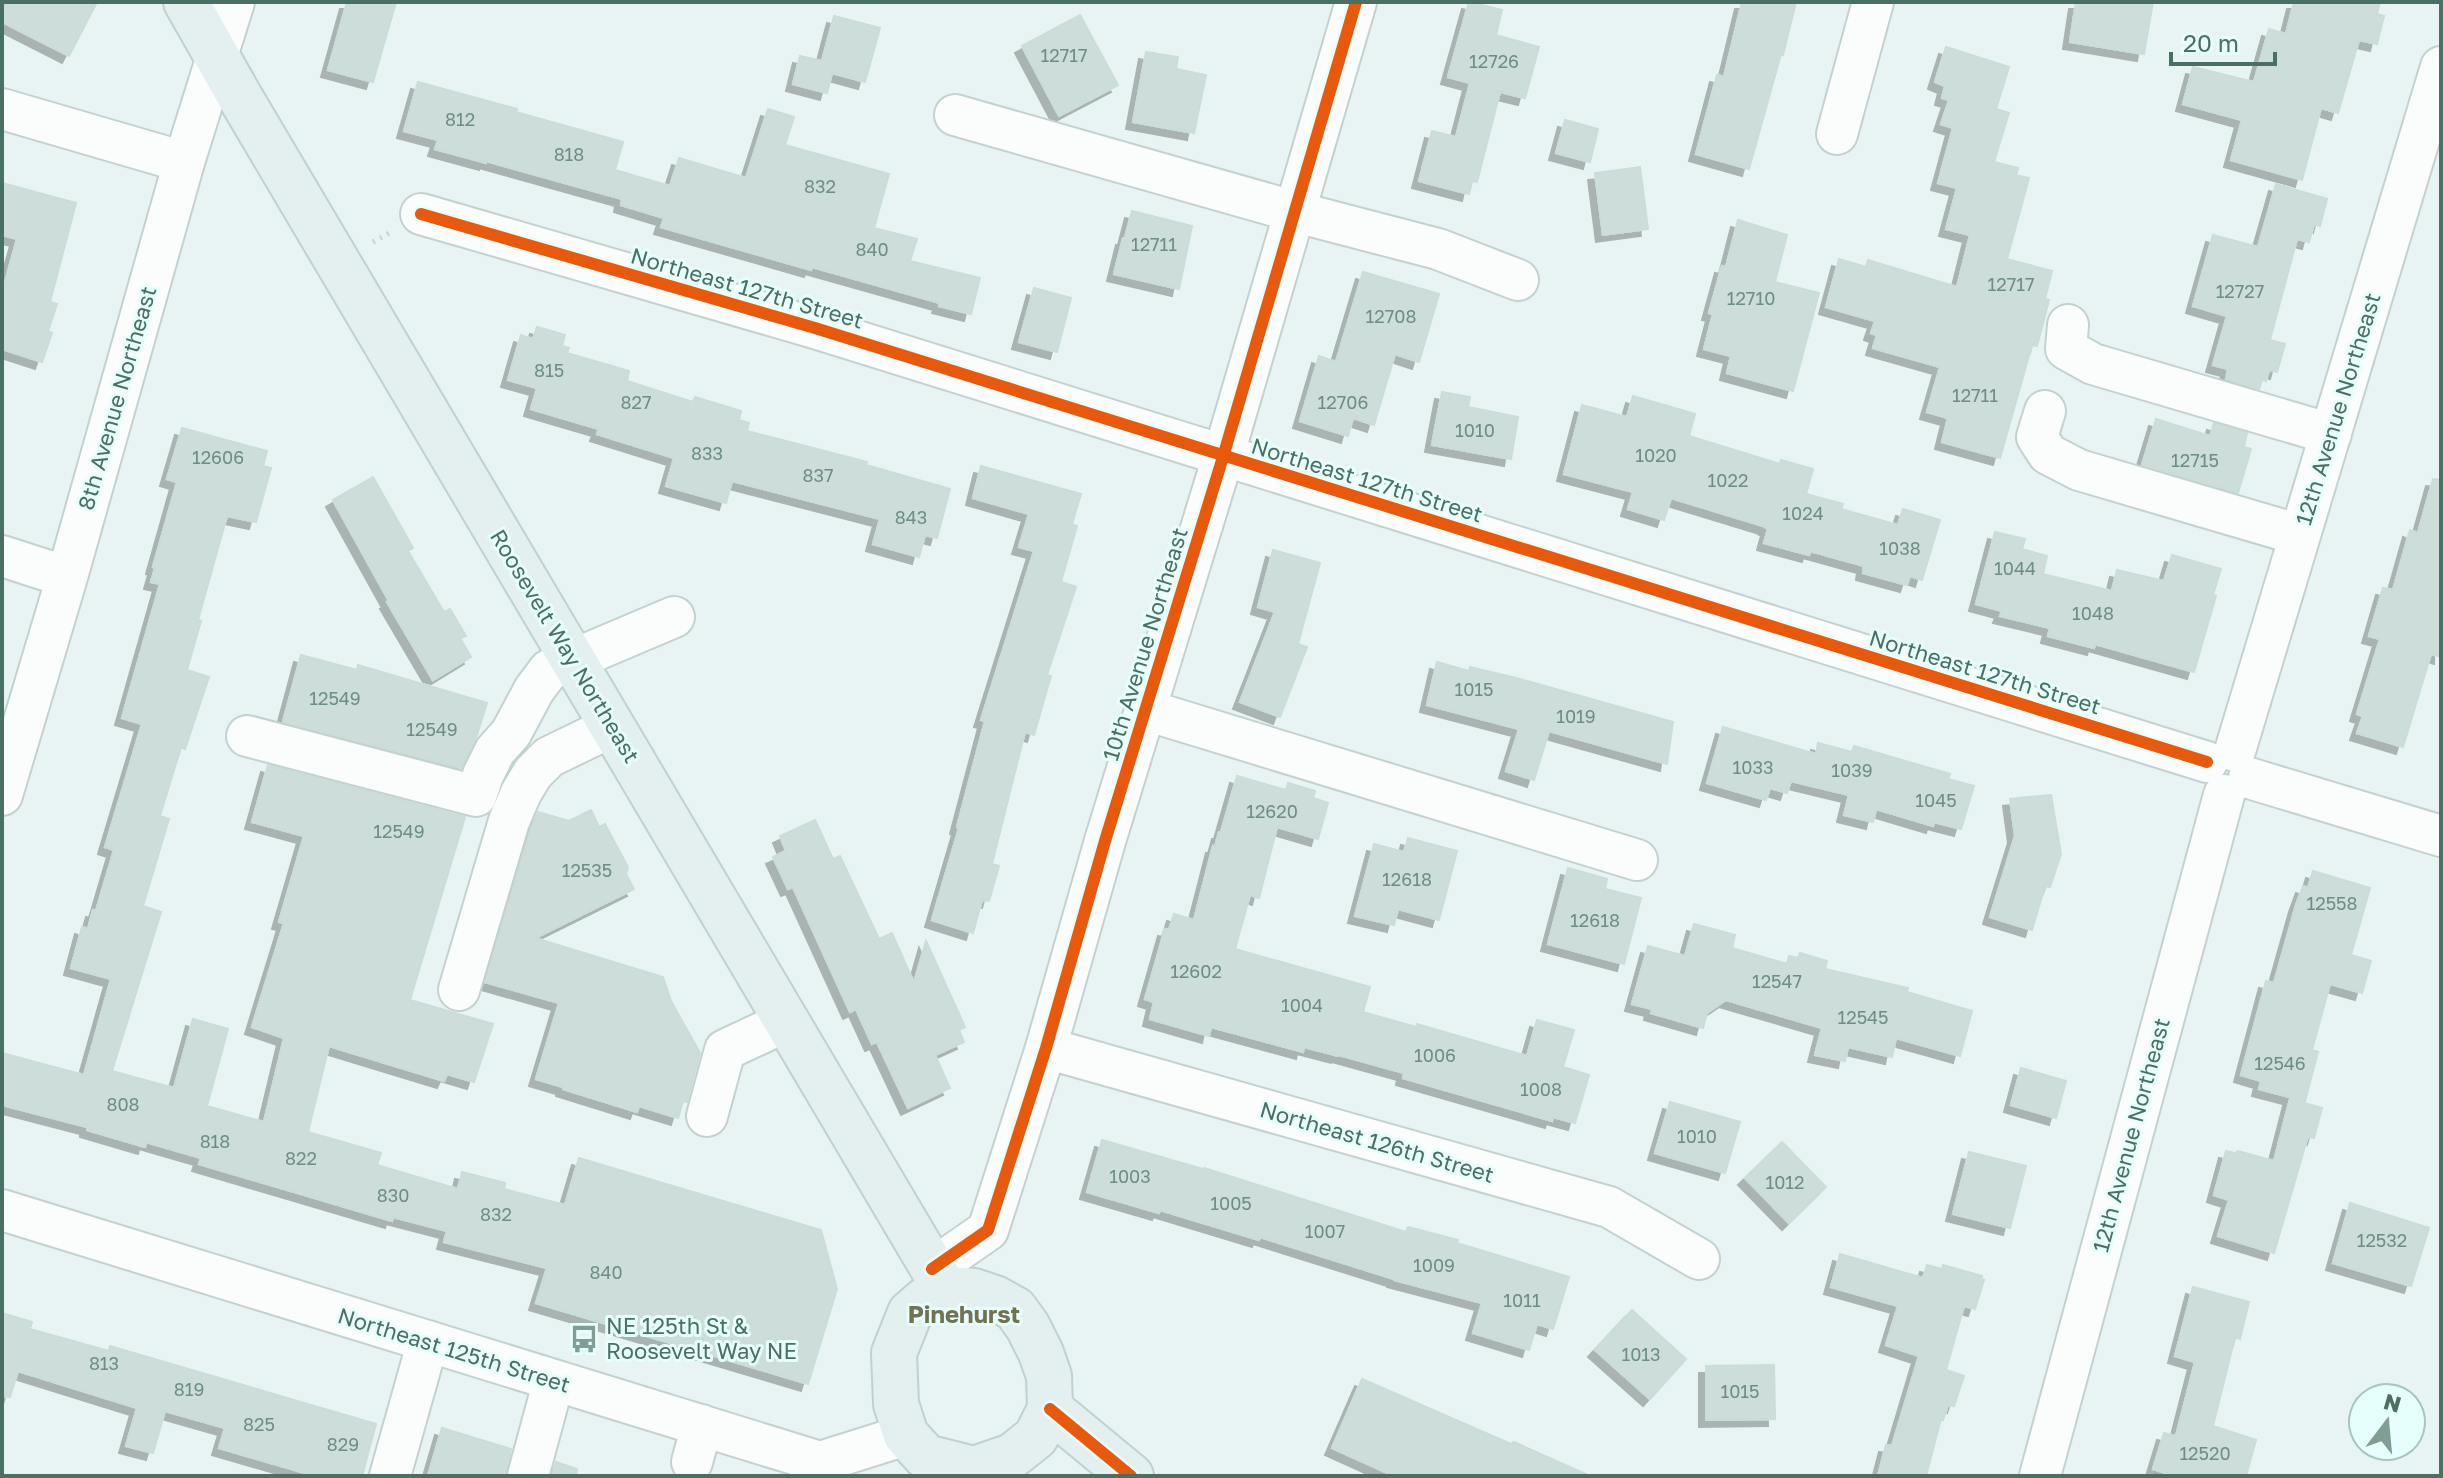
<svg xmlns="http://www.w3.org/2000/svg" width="2443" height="1478" font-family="'Golos Text',sans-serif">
	<defs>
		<filter id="shadow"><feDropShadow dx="-7" dy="7" stdDeviation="0" flood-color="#0004"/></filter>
	</defs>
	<rect width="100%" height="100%" fill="#e7f4f3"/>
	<path fill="#cdddda" stroke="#caddd9" stroke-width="2" filter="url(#shadow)" d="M2,2H97L69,56L2,22Z
		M347,2H396L373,82L328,70Z
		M1469,2L1502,10L1496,35L1539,47L1525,98L1500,92L1477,182L1472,181L1469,194L1419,181L1432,131L1456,137L1470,83L1448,77Z
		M1742,2H1796L1783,55L1781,54L1749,169L1696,154L1717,75L1724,77Z
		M2076,2H2153L2144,54L2070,42Z
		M2294,2H2380L2377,14L2384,16L2377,44L2359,40L2338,113L2321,108L2302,180L2231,160L2242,120L2183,104L2193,67L2254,82L2269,29L2286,34Z
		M1080,15L1118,85L1059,116L1022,46Z
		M834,16L880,28L865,82L832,73L827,93L793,84L800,56L822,61Z
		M1946,47L2009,67L1996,109L2009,113L1994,162L2018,168L2016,175L2029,178L2007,259L2052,271L2045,299L2049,300L2037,346L2032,345L2000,458L1942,442L1948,418L1927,412L1940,367L1873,348L1877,335L1871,333L1875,321L1826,307L1839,259L1866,267L1868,260L1957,287L1970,235L1946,229L1957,188L1938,183L1953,128L1941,124L1949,100L1942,98L1945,86L1935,82Z
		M1146,52L1178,57L1176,69L1206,75L1194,133L1133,122Z
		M418,82L517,109L516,112L623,142L615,170L670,186L679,158L746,178L768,109L794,117L785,145L889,174L874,228L917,239L910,261L980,278L971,314L939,306L940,303L812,267L811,270L661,227L664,218L621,205L622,199L486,161V163L435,149L438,140L404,131Z
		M1565,120L1598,129L1590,162L1556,153Z
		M1640,167L1648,229L1603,235L1595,173Z
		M2,183L76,203L50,302L57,304L48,331L52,333L42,362L2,349V293L17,239L2,235Z
		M2276,184L2327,199L2320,226L2314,224L2309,242L2297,239L2270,340L2285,344L2277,372L2269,370L2266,381L2262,380L2259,389L2226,379L2228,369L2213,365L2227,316L2193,306L2213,235L2258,247Z
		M1132,211L1192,226L1179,289L1114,274L1123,238H1125Z
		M1738,220L1787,235L1775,282L1819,293L1793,391L1727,373L1731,356L1704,349L1713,314L1709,313L1722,266L1726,267Z
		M1363,272L1439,294L1419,362L1395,354L1374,425L1353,418L1348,436L1300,421L1319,356L1336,362Z
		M1034,288L1071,298L1057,352L1019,342Z
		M537,327L565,335L562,346L569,348L567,353L629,371L627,381L693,402L695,397L741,411L739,420L749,423L747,431L867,462L866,465L950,489L937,538L925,535L919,557L873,544L880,519L732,481L726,503L666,486L674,458L597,434L599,429L531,409L537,388L508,380L521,335L533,339Z
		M1442,392L1470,397L1468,407L1518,417L1511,459L1432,445Z
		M1633,396L1695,414L1689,436L1780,464L1781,460L1813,469L1806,494L1843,504L1841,509L1898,525L1903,509L1940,520L1922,580L1910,576L1907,585L1863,573L1864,566L1810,551L1809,555L1764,543L1768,529L1763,526L1671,498L1664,520L1628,509L1633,492L1564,474L1582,405L1627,417Z
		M2156,419L2210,436L2214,423L2247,433L2244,447L2251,449L2238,493L2142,465Z
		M182,428L267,451L263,466L271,468L256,522L227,516L198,620L201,621L187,670L209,677L185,749L181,747L160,816L169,819L143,906L161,912L112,1071L174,1088L193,1019L228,1029L207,1106L264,1122L284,1038L252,1027L284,923L279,922L304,836L252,822L268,765L465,817L410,1000L493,1024L474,1082L447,1074L444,1081L329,1046L308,1132L381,1153L377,1165L458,1189L462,1172L505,1183L504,1189L565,1205L579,1158L821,1230L837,1289L808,1384L536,1303L547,1268L444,1242L447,1231L393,1217L392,1221L199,1164L201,1158L146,1142L145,1147L87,1130V1127L2,1105V1053L84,1075L111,979L71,968L82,927L88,929L93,910L96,911L114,850L105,847L142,724L122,718L160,584L151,582L155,568L153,567L177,482L167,479Z
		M981,466L1081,494L1072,524L1077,526L1061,582L1076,587L1047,675L1051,676L1034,735L1025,732L992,864L999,866L989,901L982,900L973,933L932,920L959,828L957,827L985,721L981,720L1034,551L1019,547L1029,514L973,498Z
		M373,477L413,548L408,551L444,612L450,609L466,636L460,638L471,657L433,680L387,602L389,601L333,500Z
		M2433,479L2441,480V657L2431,654L2403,747L2357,733L2363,716L2357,714L2380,639L2369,636L2383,588L2393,590L2410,530L2418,533Z
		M1995,532L2025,539L2022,549L2047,556L2043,574L2112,591L2117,570L2164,581L2172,555L2221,569L2213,595L2216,596L2194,672L2095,644L2094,648L2048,636L2050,628L2000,616L2002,611L1976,604Z
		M1273,550L1320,563L1298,644L1307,647L1280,717L1240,702L1275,612L1258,607Z
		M301,655L357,670L358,665L487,703L476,738L461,768L283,722Z
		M1437,662L1469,671L1470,667L1520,679L1673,722L1667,764L1549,731L1534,780L1506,771L1519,729L1427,705Z
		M1723,727L1816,754L1818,743L1852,752L1854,746L1950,774L1948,779L1974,786L1961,829L1934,822L1933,826L1876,809L1873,822L1844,815L1849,795L1791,781L1787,793L1770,788L1766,800L1707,783Z
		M1237,776L1286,790L1288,783L1315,791L1313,798L1328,803L1318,839L1277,827L1259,898L1250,895L1235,949L1370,987L1363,1012L1416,1027L1417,1024L1527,1056L1537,1020L1574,1030L1563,1067L1589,1075L1575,1123L1553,1117L1552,1121L1403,1078L1404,1073L1339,1055L1338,1056L1304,1047L1303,1052L1211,1027L1209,1036L1150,1019L1154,1002L1145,999L1165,929L1169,930L1174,914L1194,920L1213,846L1215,847L1219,832H1221Z
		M2051,795L2061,854L2050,887L2045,886L2032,930L1990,917L2015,836L2010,799Z
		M591,810L599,827L605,824L628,867L626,874L634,889L535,938L663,977L671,1001L700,1053L687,1102L683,1101L678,1118L639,1106L637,1112L563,1089V1087L536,1079L559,1003L485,982L531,829L538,812L569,821Z
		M815,820L833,859L840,856L879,939L892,933L914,983L926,941L965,1027L959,1030L964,1042L935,1055L950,1088L908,1108L877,1042L872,1044L856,1009L850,1012L793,887L788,889L773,857L786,851L780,836Z
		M1408,838L1457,851L1439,920L1398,909L1394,925L1355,916L1374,844L1404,852Z
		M1568,868L1607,879L1605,889L1641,898L1624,964L1548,944Z
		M2313,871L2370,888L2351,955L2371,961L2362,993L2330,984L2312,1050L2318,1052L2305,1101L2259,1089L2261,1081L2241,1075L2266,981L2274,983L2296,905L2303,886L2308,888Z
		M1694,924L1735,935L1732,948L1787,964L1789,956L1798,958L1800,953L1827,961L1825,969L1908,988L1907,992L1972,1011L1960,1056L1896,1038L1892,1057L1848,1047L1845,1061L1815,1055L1822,1028L1726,1000L1707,1013L1703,1028L1651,1013L1652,1009L1632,1004L1648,946L1685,956Z
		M2021,1068L2066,1081L2056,1118L2011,1105Z
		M2290,1099L2322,1108L2314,1138L2308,1136L2274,1253L2218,1236L2229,1200L2214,1195L2226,1151L2235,1153L2238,1151L2274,1161Z
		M1670,1102L1740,1122L1725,1173L1655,1153Z
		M1102,1140L1203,1169L1204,1168L1406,1232L1408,1227L1458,1240L1457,1243L1569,1277L1553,1329L1537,1324L1529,1350L1473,1333L1482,1303L1394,1280V1279L1260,1237L1259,1240L1160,1210L1159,1213L1087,1192Z
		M1782,1142L1826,1187L1789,1223L1745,1178Z
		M1969,1152L2026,1166L2010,1228L1953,1214Z
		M2350,1203L2429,1228L2411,1286L2333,1263Z
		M1840,1254L1923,1278L1927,1265L1942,1269L1943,1265L1982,1276L1981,1279L1984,1280L1975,1309L1964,1306L1946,1370L1964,1376L1954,1406L1948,1405L1943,1420L1941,1419L1926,1476H1878L1886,1445L1892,1446L1919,1356L1886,1345L1898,1306L1831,1287Z
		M2193,1287L2249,1302L2240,1339L2235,1337L2213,1426L2256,1440L2246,1476H2176L2153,1469L2164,1433L2176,1436L2195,1362L2175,1356Z
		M1632,1310L1686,1359L1650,1399L1595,1350Z
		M2,1313L32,1322L30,1329L109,1351L110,1346L376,1424L362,1476H315L219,1448L225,1428L165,1411L153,1453L126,1446L137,1408L18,1371L10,1397L2,1396Z
		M1774,1365L1775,1419L1706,1420V1366Z
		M1362,1379L1511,1444L1514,1442L1590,1476H1394L1332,1448Z
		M442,1428L511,1449L506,1476H428Z
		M556,1462L577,1469L576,1476H552Z"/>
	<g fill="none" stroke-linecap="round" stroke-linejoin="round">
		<defs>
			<path id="minor" d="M2,109L184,162
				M955,115L1296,212L1438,249L1518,280
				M1837,134L1873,2
				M421,214L815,328L2207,762
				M2068,325L2066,349L2093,364L2331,434
				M2045,411L2037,437L2048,454L2079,470L2300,535
				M2,556L67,577
				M1146,710L1637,860
				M247,736L476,796L483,775L495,751L511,733L534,690L549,670L674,617
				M2235,751L2441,67
				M2249,778L2441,836
				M2,795L67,577L184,162L234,2
				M459,990L509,821L521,793L533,773L549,757L613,726
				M1046,1048L1609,1207L1699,1259
				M707,1116L725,1050L787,1021
				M2,1210L820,1462L906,1435
				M932,1269L988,1230L1046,1048L1105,841L1223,457L1356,2
				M692,1462L702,1425
				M390,1476L428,1341
				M528,1476L554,1380
				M2040,1476L2224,795"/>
			<path id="major" d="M186,2L240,97L945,1289
				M945,1289L974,1291L995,1298L1015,1309L1028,1327L1041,1353L1049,1376L1050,1409L1036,1437L1012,1456L974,1469L926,1457L906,1435L896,1404L894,1353L910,1313L925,1300Z
				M1050,1409L1131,1476"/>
		</defs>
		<use href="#minor" stroke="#c4d2cf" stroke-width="44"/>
		<use href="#major" stroke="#c1d1cd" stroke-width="48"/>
		<path stroke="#c6d3d0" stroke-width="5" stroke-dasharray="2 6" stroke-linecap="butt" d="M373,242L389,233"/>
		<use href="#minor" stroke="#fbfdfd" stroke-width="40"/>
		<use href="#major" stroke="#e4f0f0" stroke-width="44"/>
		<defs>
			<path id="cycleway" d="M421,214L815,328L2207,762
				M932,1269L988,1230L1046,1048L1105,841L1223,457L1356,2
				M1050,1409L1131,1476"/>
		</defs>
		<use href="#cycleway" stroke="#e6fefc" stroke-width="17"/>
		<use href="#cycleway" stroke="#e8590c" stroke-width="12"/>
	</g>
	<defs>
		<symbol id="bus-bare" viewBox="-9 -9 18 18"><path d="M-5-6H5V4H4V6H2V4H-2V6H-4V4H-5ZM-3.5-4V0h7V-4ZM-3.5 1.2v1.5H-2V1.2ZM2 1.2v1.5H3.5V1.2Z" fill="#819e95" stroke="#e6fefc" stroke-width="2.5" paint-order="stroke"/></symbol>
	</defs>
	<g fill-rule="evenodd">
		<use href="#bus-bare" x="564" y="1319" width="40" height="40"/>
	</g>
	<g text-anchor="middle" stroke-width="6" stroke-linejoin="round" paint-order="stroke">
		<g font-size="18" fill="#6e8e83">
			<text x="1064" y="62">12717</text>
			<text x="1494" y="68">12726</text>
			<text x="460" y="126">812</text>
			<text x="569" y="161">818</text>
			<text x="820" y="193">832</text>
			<text x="1154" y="251">12711</text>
			<text x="872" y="256">840</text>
			<text x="2011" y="291">12717</text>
			<text x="2240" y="298">12727</text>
			<text x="1751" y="305">12710</text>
			<text x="1391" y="323">12708</text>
			<text x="549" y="377">815</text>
			<text x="1975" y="402">12711</text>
			<text x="636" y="409">827</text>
			<text x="1343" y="409">12706</text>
			<text x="1475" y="437">1010</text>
			<text x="707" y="460">833</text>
			<text x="1656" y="462">1020</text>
			<text x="218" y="464">12606</text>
			<text x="2195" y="467">12715</text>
			<text x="818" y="482">837</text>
			<text x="1728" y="487">1022</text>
			<text x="1803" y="520">1024</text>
			<text x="911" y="524">843</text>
			<text x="1900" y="555">1038</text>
			<text x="2015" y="575">1044</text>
			<text x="2093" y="620">1048</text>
			<text x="1474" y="696">1015</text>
			<text x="335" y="705">12549</text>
			<text x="1576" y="723">1019</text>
			<text x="432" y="736">12549</text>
			<text x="1753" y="774">1033</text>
			<text x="1852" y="777">1039</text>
			<text x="1936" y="807">1045</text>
			<text x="1272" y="818">12620</text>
			<text x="399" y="838">12549</text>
			<text x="587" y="877">12535</text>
			<text x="1407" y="886">12618</text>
			<text x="2332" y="910">12558</text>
			<text x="1595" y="927">12618</text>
			<text x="1196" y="978">12602</text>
			<text x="1777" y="988">12547</text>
			<text x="1302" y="1012">1004</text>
			<text x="1863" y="1024">12545</text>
			<text x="1435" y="1062">1006</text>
			<text x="2280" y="1070">12546</text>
			<text x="1541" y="1096">1008</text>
			<text x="123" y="1111">808</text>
			<text x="1697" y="1143">1010</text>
			<text x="215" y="1148">818</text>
			<text x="301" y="1165">822</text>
			<text x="1130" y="1183">1003</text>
			<text x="1785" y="1189">1012</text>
			<text x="393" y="1202">830</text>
			<text x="1231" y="1210">1005</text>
			<text x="496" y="1221">832</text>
			<text x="1325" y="1238">1007</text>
			<text x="2382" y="1247">12532</text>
			<text x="1434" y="1272">1009</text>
			<text x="606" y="1279">840</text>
			<text x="1522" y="1307">1011</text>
			<text x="1641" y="1361">1013</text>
			<text x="104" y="1370">813</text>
			<text x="189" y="1396">819</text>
			<text x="1740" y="1398">1015</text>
			<text x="259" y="1431">825</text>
			<text x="343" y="1451">829</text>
			<text x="2205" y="1460">12520</text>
		</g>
		<g font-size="22" fill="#4a7063" stroke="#e6fefc">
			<text transform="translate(747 288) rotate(16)" y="8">Northeast 127th Street</text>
			<text transform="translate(117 398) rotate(-74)" y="8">8th Avenue Northeast</text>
			<text transform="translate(2338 409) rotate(-73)" y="8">12th Avenue Northeast</text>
			<text transform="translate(1367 480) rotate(17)" y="8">Northeast 127th Street</text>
			<text transform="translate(1145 644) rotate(-73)" y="8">10th Avenue Northeast</text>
			<text transform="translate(565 646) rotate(59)" y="8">Roosevelt Way Northeast</text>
			<text transform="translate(1985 672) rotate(17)" y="8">Northeast 127th Street</text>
			<text transform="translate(2131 1135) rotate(-75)" y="8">12th Avenue Northeast</text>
			<text transform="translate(1377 1142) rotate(16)" y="8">Northeast 126th Street</text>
			<text transform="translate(454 1350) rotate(17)" y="8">Northeast 125th Street</text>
		</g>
		<g font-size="22" fill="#4a7063" stroke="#e6fefc" text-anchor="start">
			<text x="606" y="1334">NE 125th St &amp;<tspan x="606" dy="25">Roosevelt Way NE</tspan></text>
		</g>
		<g font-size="24" font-weight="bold" fill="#727250" stroke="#e6fefc">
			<text x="964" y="1323">Pinehurst</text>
		</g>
	</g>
	<rect width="2443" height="1478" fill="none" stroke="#4a7063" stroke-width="8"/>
	<g transform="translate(2387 1422) rotate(16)"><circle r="38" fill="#e6fefc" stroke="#a8c5bf" stroke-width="2"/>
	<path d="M0-6L14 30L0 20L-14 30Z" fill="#819e95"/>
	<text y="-12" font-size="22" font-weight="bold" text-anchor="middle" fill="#4a7063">N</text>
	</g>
	<path d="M2171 52v12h104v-12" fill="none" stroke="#4a7063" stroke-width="4"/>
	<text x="2183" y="52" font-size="24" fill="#4a7063" stroke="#e6fefc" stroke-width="6" paint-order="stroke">20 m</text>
</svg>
